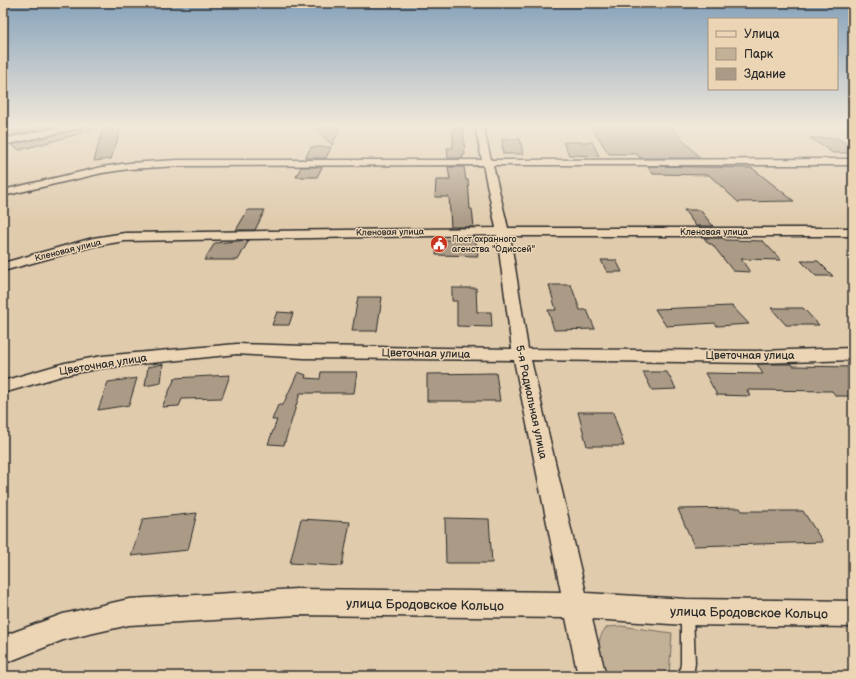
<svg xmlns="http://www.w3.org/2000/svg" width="856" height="679" font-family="'Balsamiq Sans',sans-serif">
	<rect width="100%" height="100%" fill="#e0cbad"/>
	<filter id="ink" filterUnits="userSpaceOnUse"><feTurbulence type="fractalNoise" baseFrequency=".025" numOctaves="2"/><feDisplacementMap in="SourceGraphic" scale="8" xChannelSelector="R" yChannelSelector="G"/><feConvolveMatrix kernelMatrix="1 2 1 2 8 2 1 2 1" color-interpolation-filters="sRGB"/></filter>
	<g filter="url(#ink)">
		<path fill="#c2b097" stroke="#766e61" d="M621,626L672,633L669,676H603C600,658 593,641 607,627Z"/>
		<path fill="#ab9b86" stroke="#2b2b2b" d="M3,126H57L3,137Z
			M85,126H92L93,130L20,150L11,145L80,129Z
			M122,126L111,159L94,161L103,128Z
			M314,126H341L332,145Z
			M453,126H463L465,155H462L463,158H448L447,148H453Z
			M591,126H670L700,158H640L637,154H609Z
			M810,138H837L853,148V153H833Z
			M502,139H520L523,154H503Z
			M563,142H592L599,156L569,155Z
			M311,147H331L326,158H305Z
			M647,166L752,168L794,201L738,202L709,175L653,174Z
			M301,167H322L317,177H296Z
			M448,167H464L466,180H468L470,209H472L474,227H451L449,197H435L436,180H450Z
			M248,210H265L255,230H236Z
			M684,210H700L713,226H696Z
			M451,237H475L478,256L436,255V240H451Z
			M704,238H723L725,240L763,241L781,260L741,259L750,272L733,271L712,244H709Z
			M249,240L238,260H204L215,243Z
			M601,260H616L622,272H607Z
			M801,261H818L833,276H816Z
			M549,285H571L580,310H587L595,329L554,330L548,310H556Z
			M452,288H476L477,312H491L492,327L457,326V301H452Z
			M358,297H382L377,331H352Z
			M732,306L749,324L717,326L715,323L666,326L655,309Z
			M771,308H803L819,325H786Z
			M277,312L293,313L289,325H272Z
			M163,364L161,383L145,386L148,367Z
			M757,364H792L793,366L853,367V396H836L832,391L747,390L750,396L717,395L705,373L763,374Z
			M298,372L306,375L305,378L320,379L321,372H357L354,393H300L284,445L268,444L277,420H272L278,405H283Z
			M643,372H667L676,389L652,390Z
			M496,373L500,401H427V374Z
			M230,375L222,398L182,399L179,406L162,407L175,378Z
			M137,378L129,405L98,410L108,382Z
			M578,412H613L624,446H587Z
			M740,508L742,511H803L823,542L694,546L678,509Z
			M197,513L188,550L131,556L143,519Z
			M445,518L489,519L492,563H446Z
			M301,519L350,522L342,566L290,563Z"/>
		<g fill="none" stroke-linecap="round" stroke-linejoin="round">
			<defs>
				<path id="lane" d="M687,609L692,610L693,615L695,663L693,676H679L681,663V615L682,610Z"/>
				<path id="street" d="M66,126H84L80,128L3,145V139Z
					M475,126H483L491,160L853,159V165H493L508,228H853V236H510L528,349L757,351L853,348V360L757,363L531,360L586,593L686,599L853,601V627L686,625L592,619L606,676H578L566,618L297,615L129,625L63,640L3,664V636L63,614L129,599L297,589L561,592L514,360L304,358L237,354L102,368L65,375L3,393V381L65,363L102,356L237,344L304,346L512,349L497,235L125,241L94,246L3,271V263L93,238L125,233L496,228L483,165L178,166L129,169L102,173L3,196V190L102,167L129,163L178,160H482Z"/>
			</defs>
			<use href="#lane" stroke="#2b2b2b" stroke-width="3"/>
			<use href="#street" stroke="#2b2b2b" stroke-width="3"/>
			<use href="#lane" fill="#ecd5b5" fill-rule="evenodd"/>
			<use href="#street" fill="#ecd5b5" fill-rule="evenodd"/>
		</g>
	</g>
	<linearGradient id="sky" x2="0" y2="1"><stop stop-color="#87a3bb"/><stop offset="0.57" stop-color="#f1e8da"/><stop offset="1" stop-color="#f1e8da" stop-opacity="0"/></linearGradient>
	<rect width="856" height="221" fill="url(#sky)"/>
	<defs>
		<symbol id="civic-disc" viewBox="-11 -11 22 22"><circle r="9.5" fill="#c8321e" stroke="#ecd5b5"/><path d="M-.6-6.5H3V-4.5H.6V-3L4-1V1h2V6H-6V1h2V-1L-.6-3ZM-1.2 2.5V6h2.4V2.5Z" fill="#fff"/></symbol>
	</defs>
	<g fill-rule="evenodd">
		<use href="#civic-disc" x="429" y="234" width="20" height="20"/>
	</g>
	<g text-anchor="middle" stroke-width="3" stroke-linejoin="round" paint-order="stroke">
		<g font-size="9" fill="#2b2b2b" stroke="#ecd5b5">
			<text transform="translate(390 232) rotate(-1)" y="3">Кленовая улица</text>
			<text x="714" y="235">Кленовая улица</text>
			<text transform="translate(68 250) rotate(-14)" y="3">Кленовая улица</text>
		</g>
		<g font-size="9" fill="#2b2b2b" stroke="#ecd5b5" text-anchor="start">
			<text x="452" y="242">Пост охранного<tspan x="452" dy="10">агенства "Одисcей"</tspan></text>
		</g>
		<g font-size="11" fill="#2b2b2b" stroke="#ecd5b5">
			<text transform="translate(426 353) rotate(1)" y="4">Цветочная улица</text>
			<text x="750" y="359">Цветочная улица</text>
			<text transform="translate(103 364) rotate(-9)" y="4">Цветочная улица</text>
			<text transform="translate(532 402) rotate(78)" y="4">5-я Радиальная улица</text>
		</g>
		<g font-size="13" fill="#2b2b2b" stroke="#ecd5b5">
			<text transform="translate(425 604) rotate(1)" y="5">улица Бродовское Кольцо</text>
			<text transform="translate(749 612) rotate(1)" y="5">улица Бродовское Кольцо</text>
		</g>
	</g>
	<rect width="856" height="679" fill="none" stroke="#ecd5b5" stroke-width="16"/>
	<rect x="8" y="8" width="840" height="663" fill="none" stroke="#2b2b2b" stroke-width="1.5" filter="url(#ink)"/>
	<rect x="708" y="18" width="130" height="72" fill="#ecd5b5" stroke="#9f917e"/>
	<rect x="716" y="31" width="20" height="6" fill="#ecd5b5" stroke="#9f917e"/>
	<text x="744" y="38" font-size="12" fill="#2b2b2b">Улица</text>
	<rect x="716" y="48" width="20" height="12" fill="#c2b097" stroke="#9f917e"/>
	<text x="744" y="58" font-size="12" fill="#2b2b2b">Парк</text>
	<rect x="716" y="68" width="20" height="12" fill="#ab9b86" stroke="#9f917e"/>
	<text x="744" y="78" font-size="12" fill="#2b2b2b">Здание</text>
</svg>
